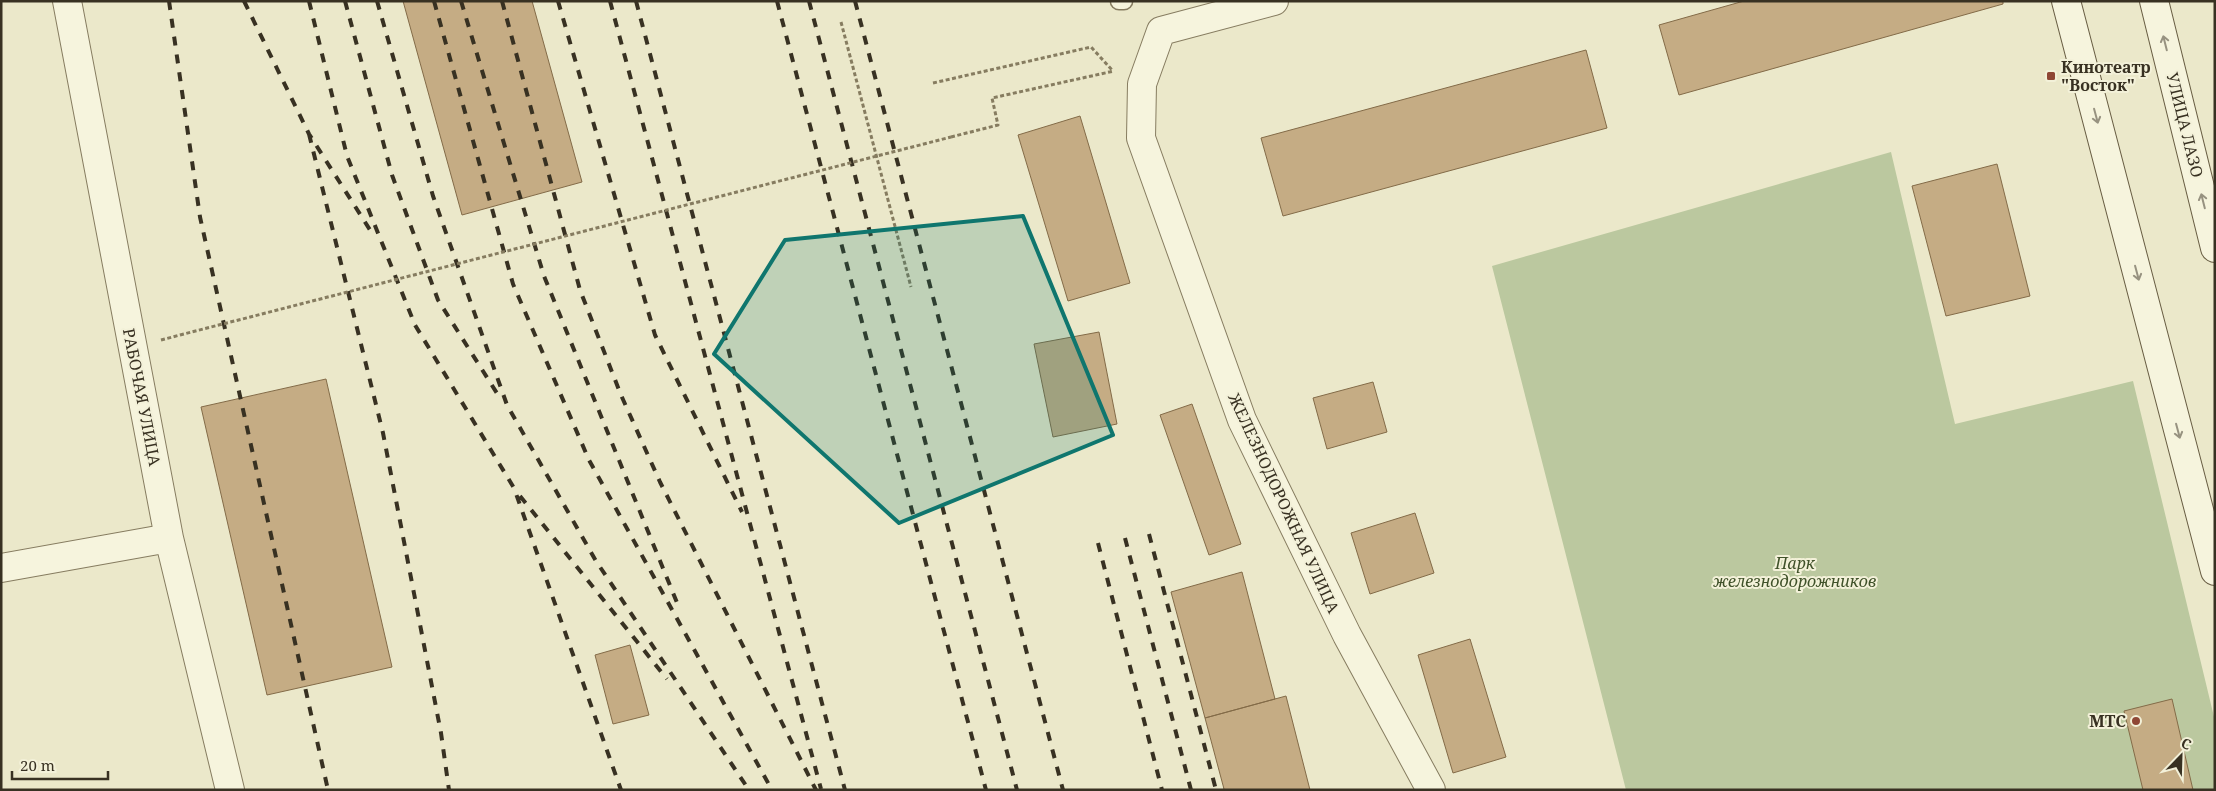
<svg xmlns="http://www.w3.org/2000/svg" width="2216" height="791" font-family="'Noto Serif',serif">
	<rect width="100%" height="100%" fill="#ebe8ca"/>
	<path fill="#bbc89f" d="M1891,152L1955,424L2133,381L2215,721V790H1626L1492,266Z"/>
	<path fill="#c5ac84" stroke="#836b48" d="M403,1H532L582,182L462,215Z
		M1744,1H2003V4L1679,95L1659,25Z
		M1586,50L1607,128L1283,216L1261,138Z
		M1080,116L1130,283L1068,301L1018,135Z
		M1997,164L2030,296L1946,316L1912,186Z
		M1099,332L1117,424L1053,437L1034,344Z
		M326,379L392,667L267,695L201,407Z
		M1373,382L1387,432L1327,449L1313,398Z
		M1192,404L1241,544L1209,555L1160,415Z
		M1415,513L1434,573L1370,594L1351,533Z
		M1242,572L1275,699L1205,718L1171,592Z
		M1470,639L1506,757L1453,773L1418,655Z
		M630,645L649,715L613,724L595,655Z
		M1286,696L1310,790H1221L1224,789L1205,718Z
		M2172,699L2193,790H2143L2124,711Z"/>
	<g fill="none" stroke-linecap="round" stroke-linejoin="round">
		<defs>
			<path id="lane" d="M1119,1H1124"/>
			<path id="street" d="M67,1L169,538L230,790
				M1274,1L1161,31L1142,84L1141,138L1242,420L1347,635L1431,790
				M1,568L169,538"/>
			<path id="secondary" d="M2066,1L2215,571
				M2154,1L2215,248"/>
		</defs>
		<use href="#lane" stroke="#867c60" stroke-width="19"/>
		<use href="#street" stroke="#867c60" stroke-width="30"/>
		<use href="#secondary" stroke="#685d43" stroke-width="30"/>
		<path stroke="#867c60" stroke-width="3" stroke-dasharray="4 2.5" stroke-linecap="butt" d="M841,22L911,287
			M933,83L1091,47L1113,71
			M951,137L998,125L992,98L1114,71
			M161,340L180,335"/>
		<use href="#lane" stroke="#f6f4dd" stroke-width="16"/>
		<use href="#street" stroke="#f6f4dd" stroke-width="28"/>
		<use href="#secondary" stroke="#f6f4dd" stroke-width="28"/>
		<path stroke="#383122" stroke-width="4" stroke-dasharray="9 9" stroke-linecap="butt" d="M169,1L200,217L328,790
			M244,1L309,134L372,233
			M309,1L347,156L415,325L514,488L621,790
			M345,1L392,175L438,300L500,398
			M377,1L433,196L507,405L596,561L749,790
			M434,1L513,284L589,460L772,790
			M461,1L544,276L680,610
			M502,1L580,290L621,395L660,482L816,790
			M558,1L655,335L742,512
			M610,1L821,789
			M636,1L845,790
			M777,1L986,790
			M809,1L1017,790
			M855,1L1063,790
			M309,134L383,433L441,733L449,790
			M520,496L667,679
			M1149,534L1216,790
			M1125,538L1191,790
			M1098,543L1162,790"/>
		<path stroke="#867c60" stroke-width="3" stroke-dasharray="4 2.5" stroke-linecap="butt" d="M180,335L951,137"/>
	</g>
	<defs><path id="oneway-shaft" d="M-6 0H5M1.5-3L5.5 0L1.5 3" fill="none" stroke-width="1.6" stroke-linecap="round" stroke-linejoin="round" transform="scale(1.25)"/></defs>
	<g stroke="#979280">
		<use href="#oneway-shaft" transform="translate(2165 43) rotate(-104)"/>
		<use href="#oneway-shaft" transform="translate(2096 116) rotate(75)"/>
		<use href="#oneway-shaft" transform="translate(2203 201) rotate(-104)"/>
		<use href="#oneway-shaft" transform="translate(2137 273) rotate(75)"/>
		<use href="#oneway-shaft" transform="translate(2178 431) rotate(75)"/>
	</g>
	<path fill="#0f766e" fill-opacity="0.2" stroke="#0f766e" stroke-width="4" stroke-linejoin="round" d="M1023,216L1113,435L899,523L714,354L785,240Z"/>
	<g fill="#8f4735" stroke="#f3f1d9" stroke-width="2">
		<rect x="2046" y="71" width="10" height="10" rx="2.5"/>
		<circle cx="2136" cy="721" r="5"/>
	</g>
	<g text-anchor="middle" stroke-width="4" stroke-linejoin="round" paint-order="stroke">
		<g font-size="16" font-weight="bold" fill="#383122" stroke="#f3f1d9" text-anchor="start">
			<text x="2061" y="73">Кинотеатр<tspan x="2061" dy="18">"Восток"</tspan></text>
			<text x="2126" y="727" text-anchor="end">МТС</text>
		</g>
		<g font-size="16" fill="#383122" stroke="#f3f1d9">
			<text transform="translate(2185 125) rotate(76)" y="6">УЛИЦА ЛАЗО</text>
			<text transform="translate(142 397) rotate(79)" y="6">РАБОЧАЯ УЛИЦА</text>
			<text transform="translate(1284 503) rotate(65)" y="6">ЖЕЛЕЗНОДОРОЖНАЯ УЛИЦА</text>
		</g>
		<g font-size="16" font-style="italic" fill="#40522a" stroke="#f3f1d9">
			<text x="1795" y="569">Парк<tspan x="1795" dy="18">железнодорожников</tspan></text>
		</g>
	</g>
	<rect width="2216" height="791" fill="none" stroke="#383122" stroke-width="5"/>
	<g transform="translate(2181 756) rotate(23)" stroke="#f3f1d9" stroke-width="4" paint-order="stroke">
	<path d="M0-4L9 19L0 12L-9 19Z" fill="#383122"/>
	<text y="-8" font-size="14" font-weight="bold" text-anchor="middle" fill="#383122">С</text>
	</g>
	<path d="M12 771v8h96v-8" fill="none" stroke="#383122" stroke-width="2.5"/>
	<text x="20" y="771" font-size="15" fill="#383122" stroke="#f3f1d9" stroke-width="4" paint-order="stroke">20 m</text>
</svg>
